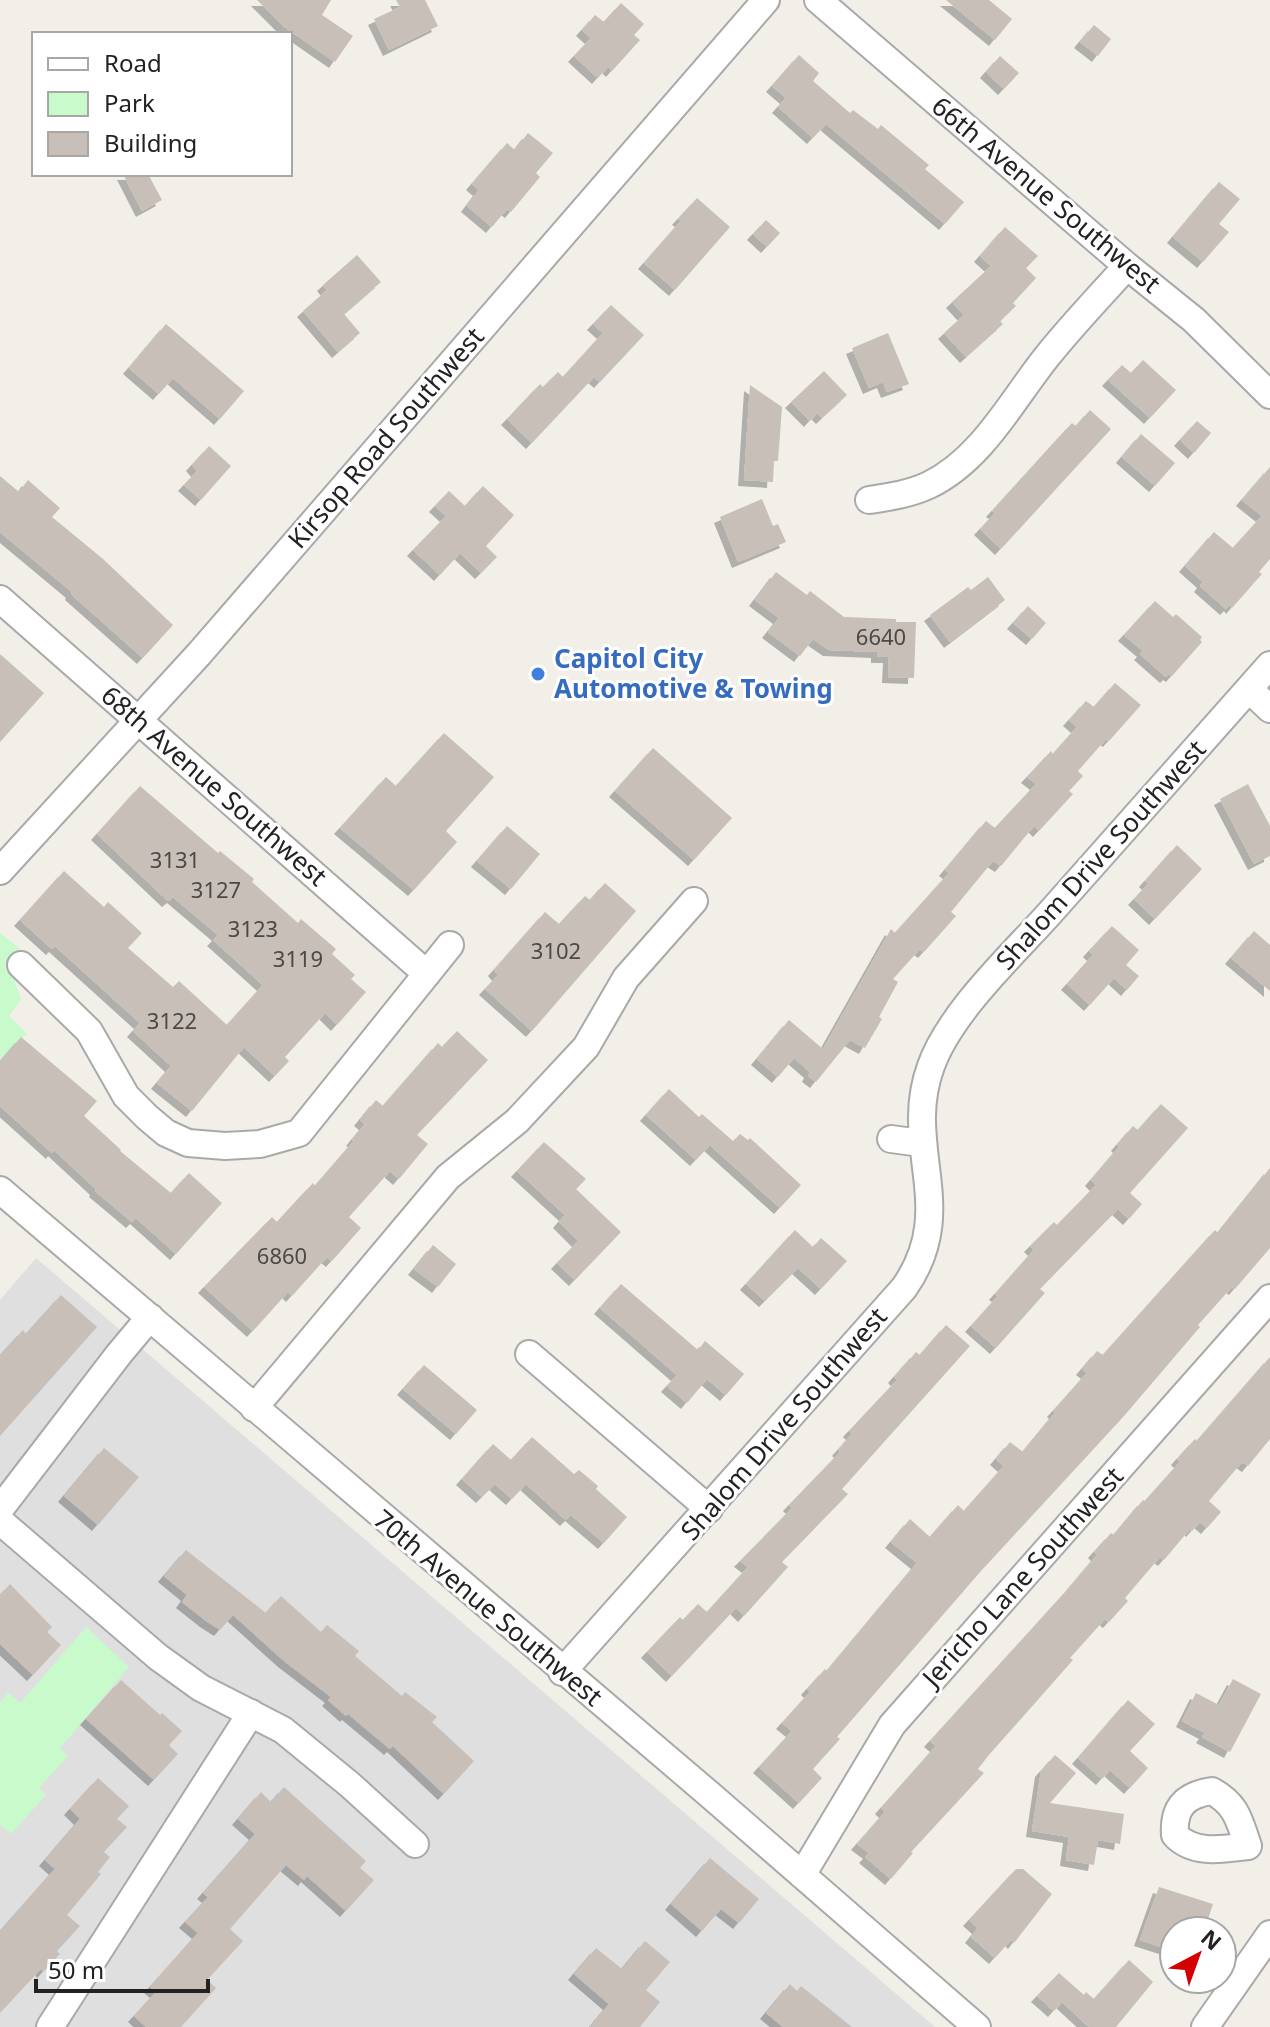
<svg xmlns="http://www.w3.org/2000/svg" width="1270" height="2027" font-family="'Noto Sans',sans-serif">
	<defs>
		<filter id="shadow"><feDropShadow dx="-6" dy="6" stdDeviation="0" flood-color="#0004"/></filter>
	</defs>
	<rect width="100%" height="100%" fill="#f2efe9"/>
	<path fill="#e0dfdf" d="M36,1258L935,2027H0V1300Z"/>
	<path fill="#c8facc" d="M0,933L20,949L5,968L14,979L21,999L9,1016L27,1034L0,1059Z
		M86,1627L129,1667L60,1748L68,1756L39,1788L46,1795L11,1834L0,1825V1703L8,1693L20,1703Z"/>
	<path fill="#c7bfb8" filter="url(#shadow)" d="M257,0H331L322,15L353,36L335,62L283,26Z
		M396,0H425L438,26L389,50L374,19L400,7Z
		M946,0H989L1012,19L995,40Z
		M621,3L644,24L634,35L640,40L612,71L608,67L598,78L574,56L591,38L582,30L595,15L604,22Z
		M1094,25L1111,39L1098,56L1080,42Z
		M799,55L819,73L813,81L850,113L853,110L878,129L881,125L929,165L925,169L964,202L945,224L826,124L813,138L778,107L786,98L772,86Z
		M1000,56L1019,73L1004,89L986,72Z
		M528,133L553,153L536,173L540,177L511,212L507,209L492,227L467,206L479,190L472,184L507,143L515,150Z
		M123,174H148L162,200L142,211Z
		M1219,182L1240,199L1219,224L1229,232L1203,262L1173,237Z
		M697,198L730,227L675,290L644,263L681,221L678,219Z
		M766,220L780,233L767,247L753,234Z
		M1005,227L1038,256L1026,268L1036,278L1013,303L1016,306L1000,321L1003,324L966,357L944,333L964,315L952,302L991,266L980,256Z
		M357,255L381,282L344,314L360,333L338,352L303,311L327,290L323,285Z
		M611,305L644,335L600,382L594,377L532,443L507,419L540,384L543,387L558,372L563,377L603,333L593,324Z
		M166,324L244,391L220,419L173,378L159,394L129,368Z
		M888,333L909,384L887,392L883,382L869,388L852,348Z
		M1143,360L1176,390L1150,418L1108,380L1122,365L1131,373Z
		M824,371L847,395L822,418L817,413L810,421L791,402Z
		M750,385L782,407L778,461H774L773,482L744,480Z
		M1090,410L1111,429L1001,549L980,529L995,513L992,511L1072,423L1076,426Z
		M1197,421L1211,433L1194,453L1180,440Z
		M1141,434L1175,463L1155,486L1122,457Z
		M209,446L231,466L201,500L184,485L197,471L192,465Z
		M1270,467V559L1259,572L1262,574L1232,608L1230,605L1226,609L1200,586L1203,582L1185,566L1214,532L1233,548L1262,516L1242,500Z
		M0,476L19,492L28,480L60,508L52,517L103,559L173,625L143,658L71,594L72,592L0,532Z
		M483,486L514,515L486,546L497,557L481,573L460,553L440,575L413,550L446,516L435,506L449,491L465,506Z
		M762,499L773,526L778,524L786,542L738,562L720,517Z
		M776,572L807,595L810,591L844,617L896,619V622H916L914,678L888,677L889,657H877V652L829,650L813,639L800,656L768,632L779,618L755,600Z
		M988,577L1005,600L950,642L930,615L968,587L971,590Z
		M1155,601L1173,617L1176,614L1202,637L1200,640L1202,642L1172,676L1169,674L1166,677L1140,654L1143,651L1124,635Z
		M1028,606L1046,623L1032,639L1013,623Z
		M0,654L44,693L0,742Z
		M1115,683L1141,705L1109,741L1106,739L1078,771L1083,776L1069,791L1073,794L1039,831L1034,826L1001,866L993,861L951,912L956,916L924,952L920,949L893,979L898,982L879,1017L882,1019L865,1048L850,1040L816,1082L808,1076L810,1072L794,1058L778,1077L757,1059L789,1020L823,1049L891,929L895,933L949,873L945,870L986,821L995,828L1036,784L1027,777L1051,751L1053,754L1077,727L1069,720L1086,701L1094,707Z
		M444,733L494,777L446,831L457,842L414,890L340,828L386,777L396,786Z
		M653,748L732,818L694,860L615,791Z
		M1248,784L1270,826V856L1254,864L1220,799Z
		M140,786L218,853L220,851L254,879L252,882L298,923L301,919L336,949L332,954L355,975L351,979L366,992L337,1025L325,1013L285,1057L289,1061L275,1076L244,1047L192,1111L157,1083L171,1066L133,1031L140,1023L55,946L52,949L20,920L64,871L104,907L108,902L142,933L128,948L173,987L179,981L227,1025L263,985L213,940L218,935L173,897L168,901L97,834Z
		M507,826L540,854L511,889L477,861Z
		M1177,845L1202,869L1155,919L1134,899L1148,884L1145,881Z
		M605,883L636,911L532,1031L485,989L498,975L494,970L545,912L559,924L585,896L590,900Z
		M1112,926L1139,950L1126,965L1139,976L1127,990L1114,978L1090,1005L1067,984L1093,955L1089,951Z
		M1254,931L1270,945V991L1231,958Z
		M457,1031L488,1060L417,1135L428,1144L399,1179L390,1171L349,1217L361,1228L332,1261L327,1257L292,1296L288,1292L253,1331L204,1287L272,1217L277,1222L313,1183L315,1186L354,1141L352,1140L365,1124L360,1120L376,1100L383,1106L438,1043L442,1047Z
		M21,1037L97,1101L84,1116L121,1150L120,1151L171,1193L189,1173L222,1203L176,1254L136,1218L132,1222L95,1191L96,1189L54,1150L52,1153L0,1106V1061Z
		M669,1089L699,1117L702,1114L733,1141L740,1134L748,1140L750,1138L801,1185L780,1208L710,1145L696,1160L646,1115Z
		M1161,1104L1188,1128L1130,1193L1142,1204L1129,1219L1118,1209L1040,1289L1045,1293L996,1348L971,1326L998,1296L995,1294L1034,1250L1030,1246L1054,1222L1057,1225L1096,1185L1091,1180L1119,1147L1117,1145L1133,1126L1138,1130Z
		M544,1142L586,1179L576,1189L621,1232L575,1280L557,1263L578,1241L559,1222L565,1215L517,1171Z
		M1270,1168V1248L1235,1289L1232,1287L1198,1325L1200,1327L1124,1416L981,1571L837,1737L840,1739L813,1769L822,1778L799,1803L759,1767L792,1731L782,1723L810,1692L807,1689L825,1669L827,1671L917,1563L891,1542L910,1519L930,1537L958,1505L964,1511L1004,1466L996,1459L1010,1442L1023,1452L1055,1413L1053,1411L1087,1373L1082,1369L1097,1351L1103,1355L1215,1230L1218,1233Z
		M795,1230L813,1247L821,1238L847,1261L821,1289L798,1268L765,1301L746,1284Z
		M433,1245L456,1264L438,1287L414,1269Z
		M621,1284L698,1350L705,1341L744,1374L726,1395L707,1379L687,1403L667,1386L677,1375L600,1308Z
		M61,1295L97,1327L0,1436V1355L23,1330L26,1334Z
		M946,1325L970,1346L842,1489L848,1494L782,1562L788,1567L744,1616L736,1608L672,1676L647,1652L680,1617L683,1620L698,1604L707,1612L748,1567L740,1561L792,1508L789,1505L840,1452L838,1450L852,1434L849,1431L897,1380L894,1377L916,1352L920,1355Z
		M1270,1357V1439L1248,1466L1242,1462L1209,1501L1221,1512L1207,1528L1200,1522L1192,1531L1190,1529L1164,1560L1160,1557L1125,1598L1128,1601L1109,1622L1105,1619L1070,1658L1073,1660L988,1756L978,1769L984,1773L911,1852L913,1853L891,1879L865,1857L869,1853L857,1844L885,1812L881,1808L936,1746L930,1741L1070,1587L1097,1555L1094,1552L1111,1533L1114,1535L1143,1500L1145,1501L1180,1462L1177,1459L1195,1439L1197,1441Z
		M424,1365L477,1410L456,1434L403,1389Z
		M532,1437L574,1474L579,1470L598,1486L596,1489L627,1517L604,1543L571,1515L566,1520L526,1484L512,1499L495,1484L482,1497L462,1479L493,1444L511,1460Z
		M104,1448L139,1477L98,1525L64,1496Z
		M186,1550L266,1613L281,1596L321,1632L327,1625L359,1651L355,1656L402,1696L405,1692L437,1717L432,1722L474,1761L444,1794L393,1746L390,1749L348,1714L346,1716L328,1700L331,1697L284,1661L233,1615L220,1630L206,1621L182,1602L187,1595L164,1576Z
		M10,1584L52,1627L47,1632L61,1645L33,1675L0,1644V1595Z
		M1233,1679L1261,1694L1230,1752L1202,1737L1205,1733L1182,1721L1196,1693L1219,1705Z
		M121,1680L160,1715L162,1713L182,1731L169,1745L178,1754L154,1780L86,1719Z
		M1128,1700L1155,1724L1130,1751L1148,1768L1130,1788L1110,1770L1102,1779L1078,1758Z
		M1055,1755L1076,1773L1050,1803L1124,1814L1120,1844L1098,1840L1094,1865L1066,1860L1069,1837L1032,1831L1041,1771Z
		M98,1778L129,1806L117,1819L127,1827L104,1852L110,1857L98,1872L101,1874L67,1915L80,1926L57,1951L60,1954L43,1972L41,1969L0,2013V1931L55,1869L45,1860L80,1819L70,1809Z
		M284,1787L366,1861L360,1868L374,1880L346,1911L307,1876L304,1880L286,1865L230,1929L243,1941L207,1980L216,1988L181,2027H146L134,2016L156,1992L150,1987L198,1933L185,1922L208,1897L203,1893L255,1834L238,1819L261,1792L271,1802Z
		M710,1858L759,1899L739,1923L721,1909L702,1931L671,1904Z
		M1016,1869H1023L1052,1894L1014,1943L1011,1940L995,1958L971,1937L978,1928L969,1920Z
		M1159,1887L1213,1904L1204,1931H1174L1171,1950L1140,1940Z
		M645,1941L670,1962L646,1990L660,2002L640,2027H590L609,2004L574,1974L596,1948L622,1969Z
		M1129,1960L1153,1982L1116,2027H1089L1062,2002L1054,2011L1037,1996L1059,1973L1084,1995L1086,1992L1094,1999Z
		M790,1984L797,1991L801,1986L852,2027H783L766,2013Z"/>
	<g fill="none" stroke-linecap="round" stroke-linejoin="round">
		<defs>
			<path id="minor" d="M818,0L1127,266L1194,320L1270,395
				M869,500C889,497 910,494 929,485C983,459 1013,398 1049,354C1074,323 1101,295 1127,266
				M0,599L427,974
				M1249,689L1270,709
				M0,871L199,654L766,0
				M21,965L89,1031L126,1096L147,1117L166,1133L188,1143L225,1146L260,1144L299,1133L450,945
				M891,1139L921,1143
				M0,1190L709,1794L977,2027
				M529,1354L709,1509
				M254,1408L448,1177L517,1121L586,1047L626,978L694,901
				M0,1509L119,1354L150,1317
				M0,1521L158,1657L201,1688L283,1730L349,1784L415,1844
				M562,1672L904,1288C960,1209 901,1147 931,1066C950,1013 1011,956 1049,914C1123,831 1196,748 1270,665
				M1212,1791C1237,1805 1239,1820 1248,1846C1223,1849 1194,1855 1175,1835C1173,1807 1185,1795 1212,1791Z
				M802,1875L892,1725L1270,1298
				M50,2027L251,1713
				M1205,2027L1270,1934"/>
		</defs>
		<use href="#minor" stroke="#a9a9a9" stroke-width="30"/>
		<use href="#minor" stroke="#fff" stroke-width="26"/>
	</g>
	<circle fill="#3f7fe0" stroke="#fff" stroke-width="3" cx="538" cy="674" r="8"/>
	<g text-anchor="middle" stroke-width="6" stroke-linejoin="round" paint-order="stroke">
		<g font-size="22" fill="#4b4948">
			<text x="881" y="645">6640</text>
			<text x="175" y="868">3131</text>
			<text x="216" y="898">3127</text>
			<text x="253" y="937">3123</text>
			<text x="556" y="959">3102</text>
			<text x="298" y="967">3119</text>
			<text x="172" y="1029">3122</text>
			<text x="282" y="1264">6860</text>
		</g>
		<g font-size="26" fill="#222" stroke="#fff">
			<text transform="translate(1046 195) rotate(40)" y="9">66th Avenue Southwest</text>
			<text transform="translate(386 438) rotate(-49)" y="9">Kirsop Road Southwest</text>
			<text transform="translate(214 786) rotate(41)" y="9">68th Avenue Southwest</text>
			<text transform="translate(1101 855) rotate(-48)" y="9">Shalom Drive Southwest</text>
			<text transform="translate(784 1424) rotate(-49)" y="9">Shalom Drive Southwest</text>
			<text transform="translate(1023 1577) rotate(-48)" y="9">Jericho Lane Southwest</text>
			<text transform="translate(488 1608) rotate(40)" y="9">70th Avenue Southwest</text>
		</g>
		<g font-size="26" font-weight="bold" fill="#366cbe" stroke="#fff" text-anchor="start">
			<text x="554" y="668">Capitol City<tspan x="554" dy="30">Automotive &amp; Towing</tspan></text>
		</g>
	</g>
	<rect x="32" y="32" width="260" height="144" fill="#ffffff" stroke="#a7a7a7" stroke-width="2"/>
	<rect x="48" y="58" width="40" height="12" fill="#ffffff" stroke="#a7a7a7" stroke-width="2"/>
	<text x="104" y="72" font-size="24" fill="#222222">Road</text>
	<rect x="48" y="92" width="40" height="24" fill="#c8facc" stroke="#a7a7a7" stroke-width="2"/>
	<text x="104" y="112" font-size="24" fill="#222222">Park</text>
	<rect x="48" y="132" width="40" height="24" fill="#c7bfb8" stroke="#a7a7a7" stroke-width="2"/>
	<text x="104" y="152" font-size="24" fill="#222222">Building</text>
	<g transform="translate(1198 1955) rotate(41)"><circle r="38" fill="#ffffff" stroke="#a7a7a7" stroke-width="2"/>
	<path d="M0-6L14 30L0 20L-14 30Z" fill="#d40000"/>
	<text y="-12" font-size="22" font-weight="bold" text-anchor="middle" fill="#222222">N</text>
	</g>
	<path d="M36 1979v12h172v-12" fill="none" stroke="#222222" stroke-width="4"/>
	<text x="48" y="1979" font-size="24" fill="#222222" stroke="#ffffff" stroke-width="6" paint-order="stroke">50 m</text>
</svg>
